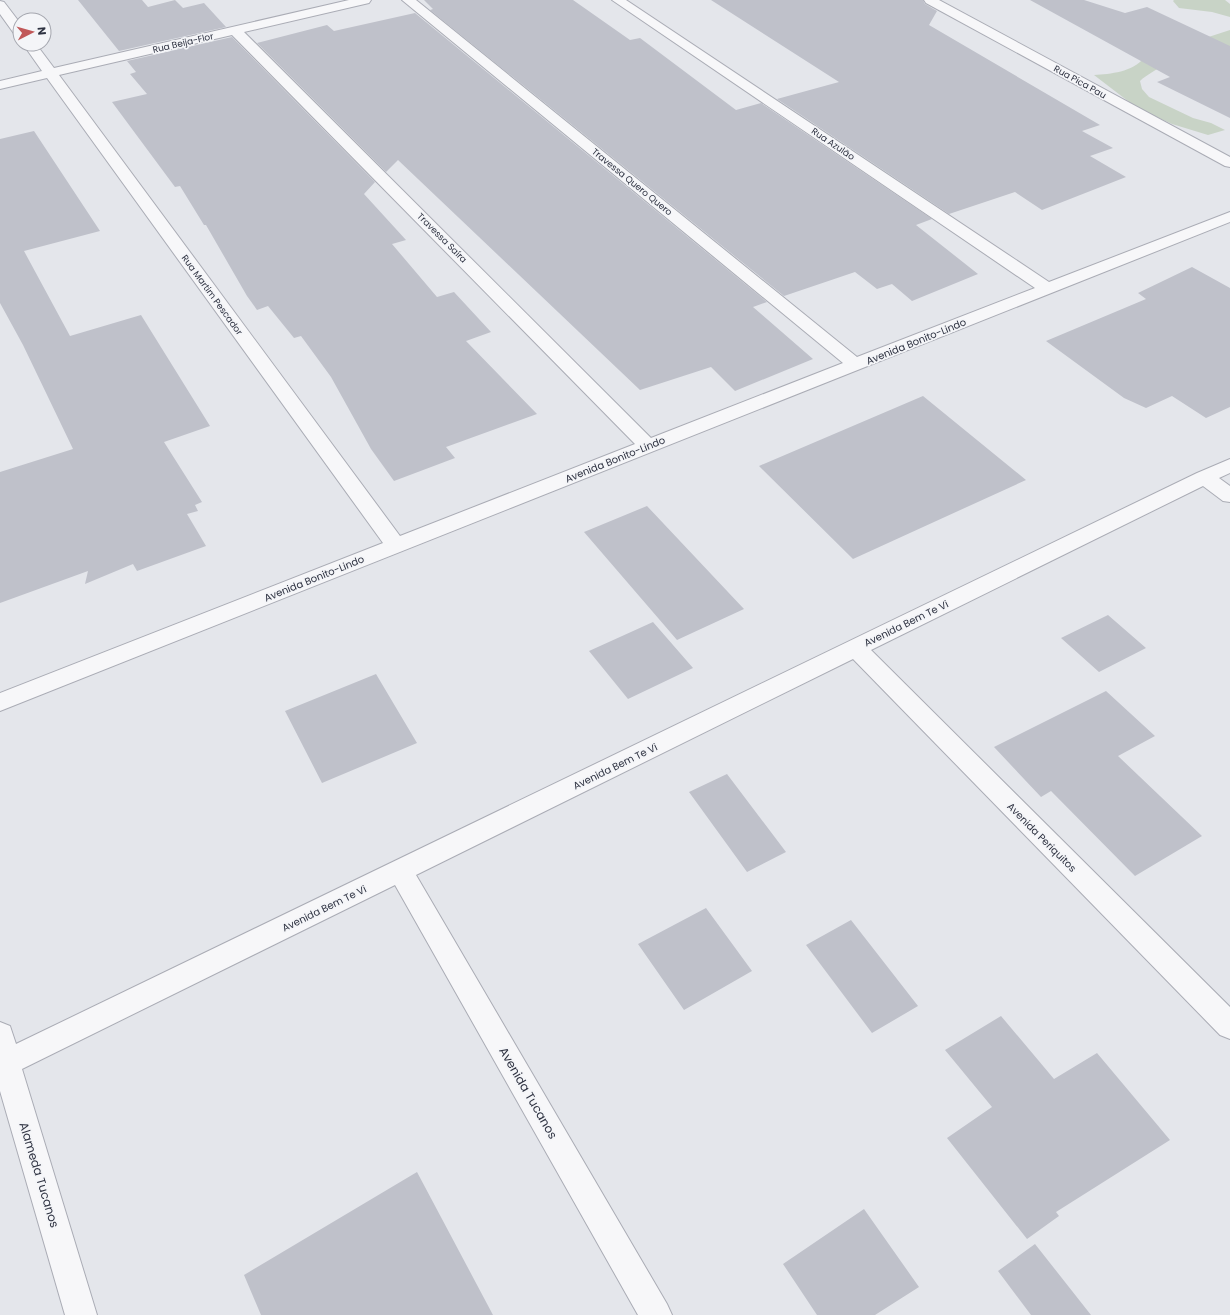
<svg xmlns="http://www.w3.org/2000/svg" width="1230" height="1315" font-family="Poppins,sans-serif">
	<rect width="100%" height="100%" fill="#e4e6eb"/>
	<path fill="#c8d3c6" d="M1174,0H1225L1230,4V17L1212,12L1179,8L1173,1Z
		M1230,30V50L1164,64C1156,71 1147,74 1140,81L1142,89L1149,97L1193,118L1211,123L1225,130L1208,135L1172,124L1137,108L1094,75C1111,74 1132,72 1144,58Z"/>
	<path fill="#bfc1ca" d="M78,0H142L148,7L175,0L183,8L204,3L226,27L119,51Z
		M424,0H573L630,40L640,38L736,110L761,103L932,219L916,225L978,274L912,301L892,284L877,289L855,272L784,296L430,10L433,9Z
		M711,0H923L925,4L937,11L929,25L1100,125L1082,131L1113,148L1090,156L1126,177L1042,210L1015,192L949,214L777,99L839,82Z
		M1030,0H1084L1125,13L1147,7L1230,46V118L1157,82L1170,77Z
		M415,13L767,302L753,307L813,359L735,391L711,367L640,390L398,160L386,172L257,43L327,25L334,31Z
		M232,37L375,182L364,194L406,240L392,244L437,297L454,292L491,332L466,341L537,414L446,447L455,458L394,481L371,449L331,377L301,336L294,338L268,306L257,310L247,296L206,225H204L180,186L175,187L112,102L147,94L130,74L136,72L127,61Z
		M34,131L100,231L24,251L70,336L141,315L210,426L164,442L202,502L195,505L198,511L187,514L206,546L137,571L133,564L85,584L88,571L0,603V472L73,449L23,345L0,303V139Z
		M1192,267L1230,288V407L1206,418L1172,396L1146,408L1124,398L1046,341L1146,299L1138,293Z
		M923,396L1026,480L853,559L759,466Z
		M647,506L744,609L677,640L584,532Z
		M1108,615L1146,648L1099,672L1061,638Z
		M653,622L693,668L628,699L589,651Z
		M376,674L417,743L322,783L285,711Z
		M1106,691L1155,736L1118,756L1202,836L1135,876L1051,791L1041,797L994,747Z
		M727,774L786,852L747,872L689,792Z
		M706,908L752,971L684,1010L638,944Z
		M851,920L918,1006L872,1033L806,945Z
		M1001,1016L1054,1079L1097,1053L1170,1140L1056,1212L1059,1216L1027,1239L947,1138L992,1107L945,1050Z
		M417,1172L493,1315H261L244,1275Z
		M864,1209L919,1287L875,1315H817L783,1264Z
		M1035,1244L1091,1315H1031L998,1271Z"/>
	<g fill="none" stroke-linecap="round" stroke-linejoin="round">
		<defs>
			<path id="minor" d="M349,0H371L369,3L244,32L651,438L843,363L402,0H416L857,357L1035,288L612,0H626L1049,282L1230,212V222L0,711V693L383,543L47,78L0,89V81L42,71L23,44H36L54,68ZM232,35L635,444L400,536L59,75Z
				M924,0H939L1230,157V167L1225,166L926,3Z
				M0,1L4,2L20,23V36L15,35L0,14Z
				M1230,459V473L1219,478L1230,486V502L1223,501L1203,486L871,650L1230,1007V1039L1220,1035L853,659L416,875L667,1304L672,1315H638L395,885L22,1069L97,1315H65L0,1091V1022L10,1026L16,1044L1197,473Z"/>
		</defs>
		<use href="#minor" stroke="#aaacb5" stroke-width="2"/>
		<use href="#minor" fill="#f7f7f9" fill-rule="evenodd"/>
	</g>
	<g text-anchor="middle" stroke-width="3.5" stroke-linejoin="round" paint-order="stroke">
		<g font-size="9" fill="#2e3241" stroke="#f4f5f8">
			<text transform="translate(183 43) rotate(-13)" y="3">Rua Beija-Flor</text>
			<text transform="translate(1080 82) rotate(29)" y="3">Rua Pica Pau</text>
			<text transform="translate(833 144) rotate(34)" y="3">Rua Azulão</text>
			<text transform="translate(632 182) rotate(39)" y="3">Travessa Quero Quero</text>
			<text transform="translate(442 238) rotate(45)" y="3">Travessa Saíra</text>
			<text transform="translate(212 295) rotate(54)" y="3">Rua Martim Pescador</text>
		</g>
		<g font-size="10" fill="#2e3241" stroke="#f4f5f8">
			<text transform="translate(916 341) rotate(-22)" y="4">Avenida Bonito-Lindo</text>
			<text transform="translate(615 459) rotate(-22)" y="4">Avenida Bonito-Lindo</text>
			<text transform="translate(314 578) rotate(-22)" y="4">Avenida Bonito-Lindo</text>
			<text transform="translate(906 623) rotate(-26)" y="4">Avenida Bem Te Vi</text>
			<text transform="translate(615 766) rotate(-26)" y="4">Avenida Bem Te Vi</text>
			<text transform="translate(1042 837) rotate(45)" y="4">Avenida Periquitos</text>
			<text transform="translate(324 908) rotate(-26)" y="4">Avenida Bem Te Vi</text>
		</g>
		<g font-size="12" fill="#2e3241" stroke="#f4f5f8">
			<text transform="translate(528 1093) rotate(60)" y="4">Avenida Tucanos</text>
			<text transform="translate(39 1175) rotate(73)" y="4">Alameda Tucanos</text>
		</g>
	</g>
	<g transform="translate(32 32) rotate(84)"><circle r="19" fill="#f4f5f8" stroke="#a5a7af"/>
	<path d="M0-3L7 15L0 10L-7 15Z" fill="#c15859"/>
	<text y="-6" font-size="11" font-weight="bold" text-anchor="middle" fill="#2e3241">N</text>
	</g>
</svg>
